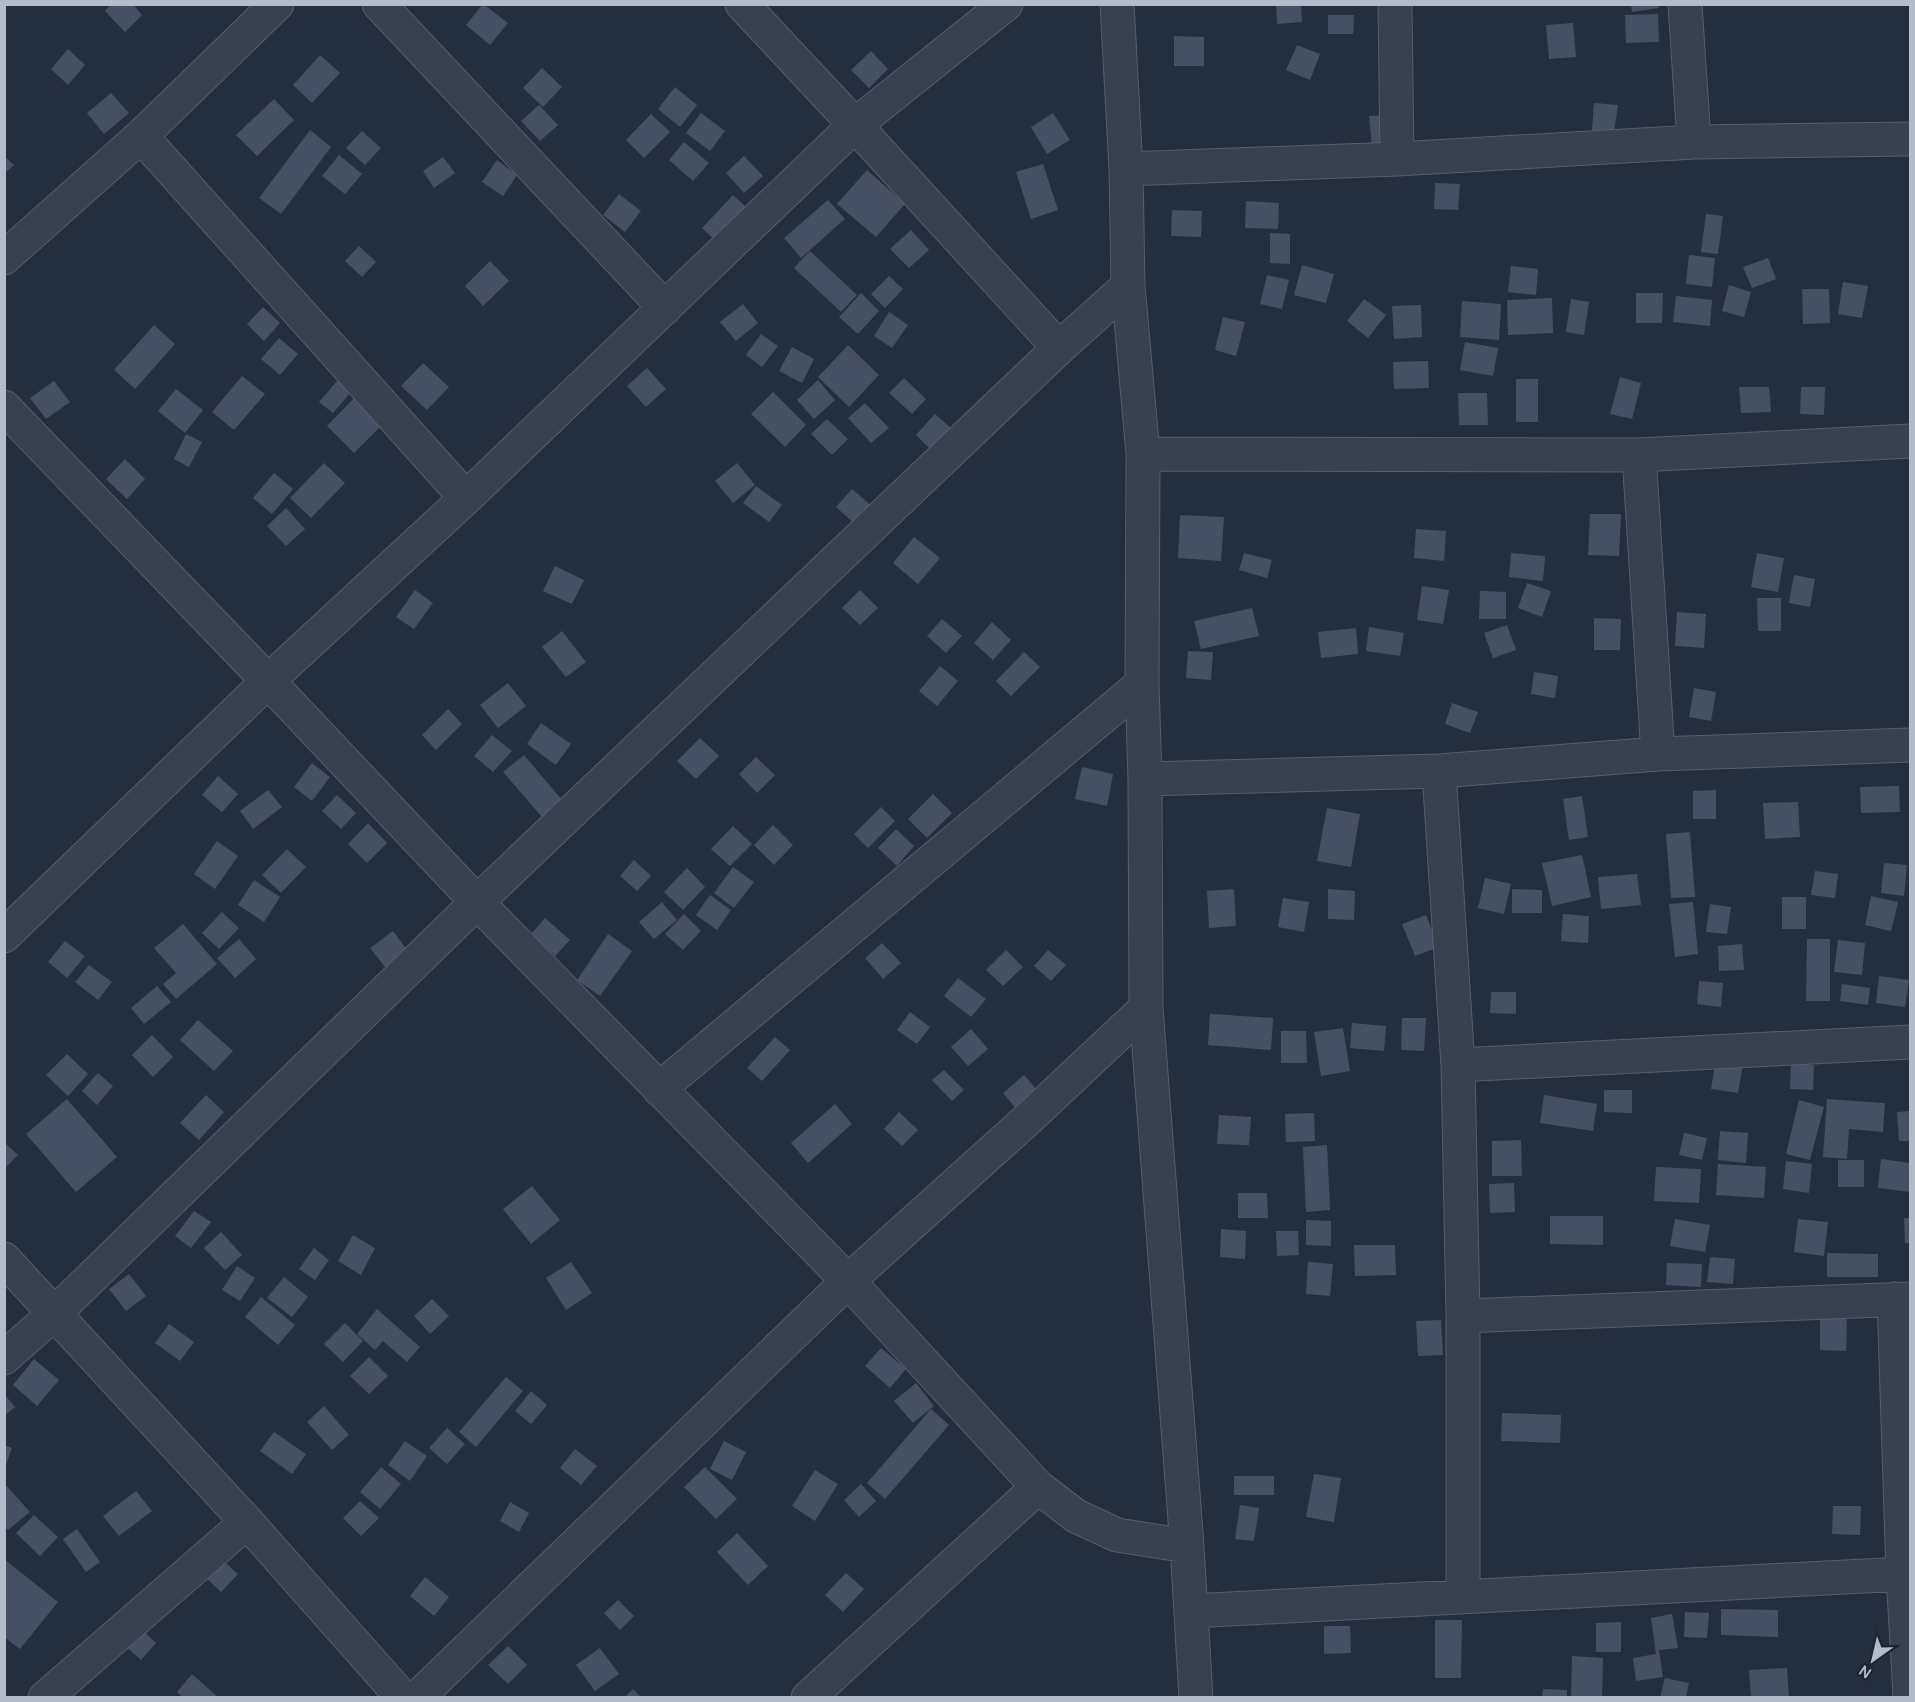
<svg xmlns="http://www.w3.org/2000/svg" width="1915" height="1702" font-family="Karla,sans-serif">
	<rect width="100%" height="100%" fill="#242f3e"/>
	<path fill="#455162" d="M111,4H133L142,15L125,32L105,11Z
		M483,4L508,23L490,45L466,25Z
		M1276,4H1301L1302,22L1277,24Z
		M1631,4H1658L1659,8L1632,12Z
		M1658,14L1659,42L1626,43L1625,15Z
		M1328,15H1354L1353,34H1328Z
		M1573,23L1576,57L1549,59L1546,25Z
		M1174,36L1204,37V66H1174Z
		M1297,45L1320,54L1310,80L1286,70Z
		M68,49L85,65L68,85L51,69Z
		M871,51L888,69L869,88L851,70Z
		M320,55L340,73L312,103L293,85Z
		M542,68L562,87L543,107L523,88Z
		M675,87L697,105L680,127L658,109Z
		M111,93L129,113L104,134L87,113Z
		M274,99L294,120L257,156L236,135Z
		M1594,103L1618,105L1614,132L1592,130Z
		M539,105L558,125L540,141L521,121Z
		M701,113L725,131L710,151L686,133Z
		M1053,113L1070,140L1047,154L1031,127Z
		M651,114L670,132L644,158L626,140Z
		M1392,115L1393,146L1372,147L1369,116Z
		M310,130L331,147L281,214L259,198Z
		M362,131L381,148L365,165L346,148Z
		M684,142L709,163L693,181L669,160Z
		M339,155L362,174L345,194L322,176Z
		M4,156L14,165L4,174Z
		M744,156L763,176L744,193L726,173Z
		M443,157L455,173L434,188L423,171Z
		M497,160L517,175L503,196L482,182Z
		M1043,164L1058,210L1031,219L1016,172Z
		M867,170L905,204L876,237L837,204Z
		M1435,183L1460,184L1458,210L1434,209Z
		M619,194L641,211L625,232L603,215Z
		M733,195L749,210L718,243L702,228Z
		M828,200L845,219L801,258L784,238Z
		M1246,201L1279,203L1278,229L1245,228Z
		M1172,210L1202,211L1201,237L1171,236Z
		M1706,214L1723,216L1718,254L1701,252Z
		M911,230L929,250L909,268L890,249Z
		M1270,233L1290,234V264L1270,263Z
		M359,246L376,262L362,277L345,261Z
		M810,251L857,295L841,312L794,268Z
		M1689,255L1715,258L1712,287L1686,284Z
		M1768,258L1776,279L1752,288L1743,267Z
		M490,261L509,281L483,306L465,286Z
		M1302,265L1334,274L1326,303L1294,295Z
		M1511,266L1538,269L1536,295L1508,292Z
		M1267,275L1289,280L1282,309L1260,304Z
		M889,276L903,289L885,308L871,294Z
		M1843,282L1868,286L1862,318L1838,314Z
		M1729,285L1751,292L1744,317L1722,311Z
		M1802,289H1829L1830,323L1803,324Z
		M861,293L879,311L858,334L839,317Z
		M1636,293H1663L1662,323H1636Z
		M1676,296L1712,300L1710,326L1673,322Z
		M1552,298L1553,333L1508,335L1507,300Z
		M1364,299L1386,315L1368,338L1347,321Z
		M1571,299L1589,302L1584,335L1566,332Z
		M1462,301L1501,304L1499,340L1460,337Z
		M743,304L758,323L736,341L720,322Z
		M1421,305L1422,337L1394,339L1392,306Z
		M263,307L280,323L264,341L247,324Z
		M889,312L908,325L892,348L874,336Z
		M1223,317L1245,322L1236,356L1215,350Z
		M154,325L175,344L135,389L114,370Z
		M761,334L778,346L762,367L746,355Z
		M279,338L298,354L280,375L261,359Z
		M1465,342L1498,348L1493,376L1460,370Z
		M848,345L879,375L849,407L818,377Z
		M792,347L814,359L802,383L779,371Z
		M1428,361L1429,388L1394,389L1393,362Z
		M423,363L449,387L427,410L401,386Z
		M647,368L666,389L646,407L627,386Z
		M242,376L265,394L234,430L212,412Z
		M1620,377L1641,383L1632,419L1610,414Z
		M904,378L926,399L912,414L889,393Z
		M1516,379H1538V422H1516Z
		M338,380L352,391L333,413L319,402Z
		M818,380L835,400L814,419L797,400Z
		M54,381L70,402L46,419L30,398Z
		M1739,387H1769L1771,412L1741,413Z
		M1801,387H1825L1824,415L1800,414Z
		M176,389L203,410L185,433L158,411Z
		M773,392L806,425L785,447L751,414Z
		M1458,393H1487L1488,425H1459Z
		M354,398L381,426L354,453L327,426Z
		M865,403L889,428L871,443L848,418Z
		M935,414L952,429L932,451L916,435Z
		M827,419L848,439L832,455L811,434Z
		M186,434L202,442L189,467L174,459Z
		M125,459L145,479L127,499L106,479Z
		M324,463L345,483L311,518L290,498Z
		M737,463L755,485L733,503L715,481Z
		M274,473L293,489L272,514L253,498Z
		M756,486L782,505L769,522L743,503Z
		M852,489L872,506L856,525L836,507Z
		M286,508L305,529L286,546L267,526Z
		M1590,514H1621L1619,556L1588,555Z
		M1180,515L1224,517L1221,561L1178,558Z
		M1416,529L1446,531L1444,561L1414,558Z
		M914,537L940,558L918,584L893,563Z
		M1244,553L1272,560L1267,578L1239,570Z
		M1511,553L1545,556L1543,581L1509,577Z
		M1757,553L1784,558L1778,592L1751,587Z
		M555,566L584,580L572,604L543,591Z
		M1794,575L1815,579L1810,607L1789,603Z
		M1527,583L1551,591L1542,617L1518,608Z
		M1422,586L1449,590L1443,624L1417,620Z
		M415,590L433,603L414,629L396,617Z
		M860,590L878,608L860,625L842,608Z
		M1480,591L1506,592V619H1479Z
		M1757,598H1781V631H1758Z
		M1252,608L1259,636L1201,649L1194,621Z
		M1677,612L1706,614L1704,648L1675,646Z
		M1594,618L1621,619L1620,650H1594Z
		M942,619L962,636L946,653L927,636Z
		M992,622L1011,640L993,660L974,643Z
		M1507,625L1516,650L1493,658L1484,633Z
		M1369,627L1404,633L1400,656L1366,651Z
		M1356,628L1358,654L1321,658L1318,632Z
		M562,631L586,662L566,677L542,647Z
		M1188,651L1213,652L1211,680L1186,678Z
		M1024,652L1040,667L1011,696L996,681Z
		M940,666L958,681L937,706L919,691Z
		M1534,672L1558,676L1555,698L1531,694Z
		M508,683L526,706L498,728L480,705Z
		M1694,688L1716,692L1711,721L1689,717Z
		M1452,703L1478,712L1470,733L1445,724Z
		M448,709L462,724L436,750L422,735Z
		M541,723L571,744L556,765L527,744Z
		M492,735L512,751L493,772L474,756Z
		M700,738L719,756L696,779L677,761Z
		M524,755L562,800L542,817L503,772Z
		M756,757L775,775L757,793L739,774Z
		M312,763L330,777L312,801L294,787Z
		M1082,767L1113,774L1107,806L1075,799Z
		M218,776L238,794L222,812L202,795Z
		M1899,786L1900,812L1861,813L1860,787Z
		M268,790L282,807L253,829L240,811Z
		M1716,790V819H1693V791Z
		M933,794L952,813L927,838L908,819Z
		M337,795L356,813L341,829L322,811Z
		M1582,796L1588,837L1569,840L1563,799Z
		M1798,802L1800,837L1765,839L1763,803Z
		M881,807L895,821L868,848L854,834Z
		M1327,808L1360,814L1351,867L1317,861Z
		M368,823L387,843L367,863L348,844Z
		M773,825L793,845L774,865L754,845Z
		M733,826L752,844L730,866L711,849Z
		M896,829L914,846L897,866L878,848Z
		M1690,832L1695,897L1671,898L1666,834Z
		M217,841L238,856L215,889L194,874Z
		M287,849L306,867L281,893L262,875Z
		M1582,855L1591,897L1552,906L1542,863Z
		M634,860L651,876L637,891L620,876Z
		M1884,863L1907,865L1904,896L1881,893Z
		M733,867L754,882L734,908L714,893Z
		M687,868L705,887L683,910L664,892Z
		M1815,871L1838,874L1835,898L1811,895Z
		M1637,874L1641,905L1601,909L1598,877Z
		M1485,878L1511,884L1504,914L1478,908Z
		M254,880L280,897L264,922L238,905Z
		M1234,889L1236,926L1209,928L1207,891Z
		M1328,889L1355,891L1354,920L1328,919Z
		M1512,889L1542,890V913H1512Z
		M710,895L731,910L717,930L696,915Z
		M1871,896L1898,902L1891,931L1865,925Z
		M1782,897H1806V929H1782Z
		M1283,898L1309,902L1304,932L1278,927Z
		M662,902L677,920L654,939L639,922Z
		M1693,902L1698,954L1675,957L1669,904Z
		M1710,904L1731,907L1727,934L1706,932Z
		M222,912L239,928L219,949L202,933Z
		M684,914L701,931L683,950L665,934Z
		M1563,914L1589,916L1588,943L1561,941Z
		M1426,915L1439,947L1415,956L1402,924Z
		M545,918L570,940L555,956L531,934Z
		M183,924L217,964L176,999L163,984L176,973L154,948Z
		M393,931L408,951L386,968L370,948Z
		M608,934L632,951L600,996L577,980Z
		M239,939L256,959L235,978L217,958Z
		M1807,939H1830V1001H1806Z
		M1838,940L1865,943L1862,975L1834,972Z
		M65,941L85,956L67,978L48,962Z
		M882,943L901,963L883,979L865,958Z
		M1742,944L1744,970L1719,971L1718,946Z
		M1006,950L1023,967L1003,986L986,970Z
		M1048,950L1066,965L1051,981L1034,966Z
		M89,965L112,982L98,1000L75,982Z
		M1879,976L1909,980L1905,1007L1876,1003Z
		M958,978L986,999L971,1017L944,996Z
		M1699,981L1723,983L1721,1007L1697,1004Z
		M1842,984L1870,988L1868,1005L1840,1001Z
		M157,986L171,1002L144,1024L131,1008Z
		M1491,992H1516V1014L1490,1013Z
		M910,1012L930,1027L917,1044L897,1030Z
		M1210,1014L1273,1018L1271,1050L1208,1045Z
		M1402,1018H1426L1424,1051L1401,1050Z
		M198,1020L233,1051L214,1071L180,1040Z
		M1352,1023L1386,1026L1384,1051L1350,1048Z
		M1343,1028L1350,1071L1321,1076L1314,1032Z
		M971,1029L988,1049L968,1066L951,1047Z
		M1281,1031H1306L1307,1063H1281Z
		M152,1035L173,1057L153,1077L132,1055Z
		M775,1037L790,1050L762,1081L747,1068Z
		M67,1054L88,1074L68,1096L46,1075Z
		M1716,1059L1743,1063L1738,1093L1711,1089Z
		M1791,1063L1814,1065L1813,1090L1790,1089Z
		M944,1070L964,1090L952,1101L932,1080Z
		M98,1073L113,1086L97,1105L82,1091Z
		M1024,1075L1043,1097L1021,1115L1003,1093Z
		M1604,1090H1632V1113L1604,1112Z
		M206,1095L224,1112L199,1140L180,1123Z
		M1544,1095L1597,1104L1593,1131L1540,1123Z
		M67,1099L117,1157L76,1192L26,1134Z
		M1827,1099L1885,1103L1883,1132L1849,1129L1847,1159L1823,1157Z
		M1799,1100L1824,1107L1810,1160L1786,1154Z
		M835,1104L852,1124L808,1163L791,1143Z
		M1910,1111V1141H1899L1897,1112Z
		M899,1112L918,1130L902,1146L884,1129Z
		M1314,1113L1315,1141L1286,1142L1285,1114Z
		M1219,1115L1251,1117L1249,1145L1217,1144Z
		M1720,1131L1748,1133L1746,1163L1718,1160Z
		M1684,1133L1707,1138L1702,1160L1679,1155Z
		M1521,1140L1522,1176H1492V1141Z
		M4,1142L18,1155L4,1169Z
		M1327,1145L1330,1210L1306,1212L1303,1147Z
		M1881,1159L1910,1163V1192L1878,1188Z
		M1838,1160H1864V1187H1838Z
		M1786,1161L1812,1164L1809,1193L1783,1189Z
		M1718,1164L1766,1167L1764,1198L1716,1195Z
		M1656,1167L1701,1169L1699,1203L1654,1201Z
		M1514,1183L1515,1212L1490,1213L1489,1184Z
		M532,1186L560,1220L531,1244L503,1209Z
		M1238,1193H1267L1268,1218H1238Z
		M194,1211L211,1222L191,1248L175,1236Z
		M1550,1216H1603V1245L1550,1244Z
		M1904,1218H1910V1243H1905Z
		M1675,1219L1710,1225L1705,1252L1670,1246Z
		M1798,1219L1828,1222L1824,1256L1794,1252Z
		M1306,1220L1331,1221V1246L1306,1245Z
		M1221,1229L1246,1231L1245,1259L1220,1257Z
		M1276,1231H1298L1299,1255L1277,1256Z
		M221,1232L242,1255L225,1270L204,1248Z
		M353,1235L375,1248L361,1275L338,1261Z
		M1354,1245H1395L1396,1275L1355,1276Z
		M314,1248L329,1260L315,1280L299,1269Z
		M1827,1253L1878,1254V1277H1827Z
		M1710,1257L1735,1259L1733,1284L1707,1282Z
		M571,1262L592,1293L566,1310L546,1278Z
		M1308,1262L1333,1264L1330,1296L1306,1294Z
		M1667,1263L1702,1264L1701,1287L1666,1285Z
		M237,1266L255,1278L240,1301L222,1290Z
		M129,1274L146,1296L126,1311L109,1289Z
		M284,1277L308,1297L292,1317L267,1298Z
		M261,1297L295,1325L278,1345L245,1317Z
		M432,1299L449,1316L430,1334L414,1316Z
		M377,1309L420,1347L407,1362L383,1341L375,1350L357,1334Z
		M1820,1318H1847L1846,1351L1820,1350Z
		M1441,1320L1443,1355L1418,1356L1416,1321Z
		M345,1323L363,1341L343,1362L324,1344Z
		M169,1324L194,1342L180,1361L155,1343Z
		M881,1348L906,1369L890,1388L865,1366Z
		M369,1357L388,1376L369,1394L350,1376Z
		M34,1359L59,1380L37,1406L13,1385Z
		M506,1377L523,1391L476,1447L459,1432Z
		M916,1383L934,1406L913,1423L894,1401Z
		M531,1391L547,1405L531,1424L515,1411Z
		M4,1394L15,1407L4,1416Z
		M324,1406L349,1435L332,1450L307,1422Z
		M931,1409L949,1425L885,1499L867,1483Z
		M1502,1413L1561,1415L1560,1443L1501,1441Z
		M447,1428L465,1444L447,1464L429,1448Z
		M274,1432L306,1454L292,1474L260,1451Z
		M405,1441L427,1456L410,1481L388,1465Z
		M724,1441L746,1452L732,1480L710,1469Z
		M4,1445L12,1448L5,1468H4Z
		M575,1449L597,1466L581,1485L560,1468Z
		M381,1467L401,1484L380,1509L360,1492Z
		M705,1467L737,1499L716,1519L684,1487Z
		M815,1470L838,1484L815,1521L792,1506Z
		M1314,1474L1341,1478L1334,1522L1306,1517Z
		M1234,1476H1274V1495H1234Z
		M4,1483L30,1512L8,1530L4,1526Z
		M861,1484L876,1501L859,1517L844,1500Z
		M136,1491L152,1511L119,1536L103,1516Z
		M360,1501L379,1518L361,1536L343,1518Z
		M510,1502L529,1513L519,1532L500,1521Z
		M1240,1505L1259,1508L1254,1541L1235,1539Z
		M1833,1506H1861L1860,1535L1832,1534Z
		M34,1515L58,1537L40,1556L16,1533Z
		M77,1529L100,1562L86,1572L63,1539Z
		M737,1533L768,1566L748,1585L717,1552Z
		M219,1557L238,1574L221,1592L203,1575Z
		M4,1559L58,1602L20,1649L4,1637Z
		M846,1573L864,1589L843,1612L825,1595Z
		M425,1577L449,1597L434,1616L410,1596Z
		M618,1600L634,1616L620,1630L604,1613Z
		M1721,1609L1778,1610V1637L1721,1635Z
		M1685,1612L1709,1613L1707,1638L1684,1637Z
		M1672,1614L1678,1648L1659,1650L1663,1677L1636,1681L1633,1658L1656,1654L1651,1618Z
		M1435,1620H1462L1461,1678H1435Z
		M1621,1622V1652H1596V1623Z
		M1324,1626H1350L1351,1653L1324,1654Z
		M140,1628L156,1643L141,1660L124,1645Z
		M508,1646L527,1665L508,1684L488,1665Z
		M600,1648L619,1674L595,1691L576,1665Z
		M1572,1656L1603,1658L1602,1698H1571Z
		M1787,1668L1789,1698H1751L1749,1670Z
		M192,1674L219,1698H183L177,1692Z
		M1665,1678L1689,1683L1686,1698H1660Z
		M633,1689L642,1698H624Z
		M1543,1689L1567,1690V1698H1542Z"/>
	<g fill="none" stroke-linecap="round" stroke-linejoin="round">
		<defs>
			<path id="street" d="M379,4L665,308
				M742,4L855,125L1059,348
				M1117,4L1126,169L1128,286L1143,454L1142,684L1145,779L1146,1008L1187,1546L1196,1698
				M1395,4L1397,159
				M1685,4L1694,142
				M141,136L466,498
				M1126,169L1397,159L1694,142L1910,139
				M4,258L141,136L277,4
				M4,407L268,681L477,902L848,1281L1038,1487L1076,1516L1117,1535L1187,1546
				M1143,454L1639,455L1910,441
				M1639,455L1658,754
				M1439,771L1458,1065L1463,1316V1597
				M1145,779L1439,771L1658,754L1910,745
				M4,936L268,681L466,498L855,125L1006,4
				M1458,1065L1910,1042
				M659,1089L1142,684
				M4,1259L247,1522L403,1698
				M1894,1299L1903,1574L1910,1696
				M1463,1316L1910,1299
				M4,1358L55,1313L477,902L1059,348L1128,286
				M1191,1611L1903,1574
				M45,1698L247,1522
				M417,1698L848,1281L1029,1118L1146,1008
				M808,1698L1038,1487"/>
		</defs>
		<use href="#street" stroke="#565f6c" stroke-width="35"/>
		<use href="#street" stroke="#38414e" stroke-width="33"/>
	</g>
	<rect width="1915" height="1702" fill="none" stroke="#b4bcc9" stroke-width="12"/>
	<g transform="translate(1873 1660) rotate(214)" stroke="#1d2633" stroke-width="4.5" paint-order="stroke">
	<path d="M0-4.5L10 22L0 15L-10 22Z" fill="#b4bcc9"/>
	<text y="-9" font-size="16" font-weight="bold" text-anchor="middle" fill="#b4bcc9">N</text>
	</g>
</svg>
